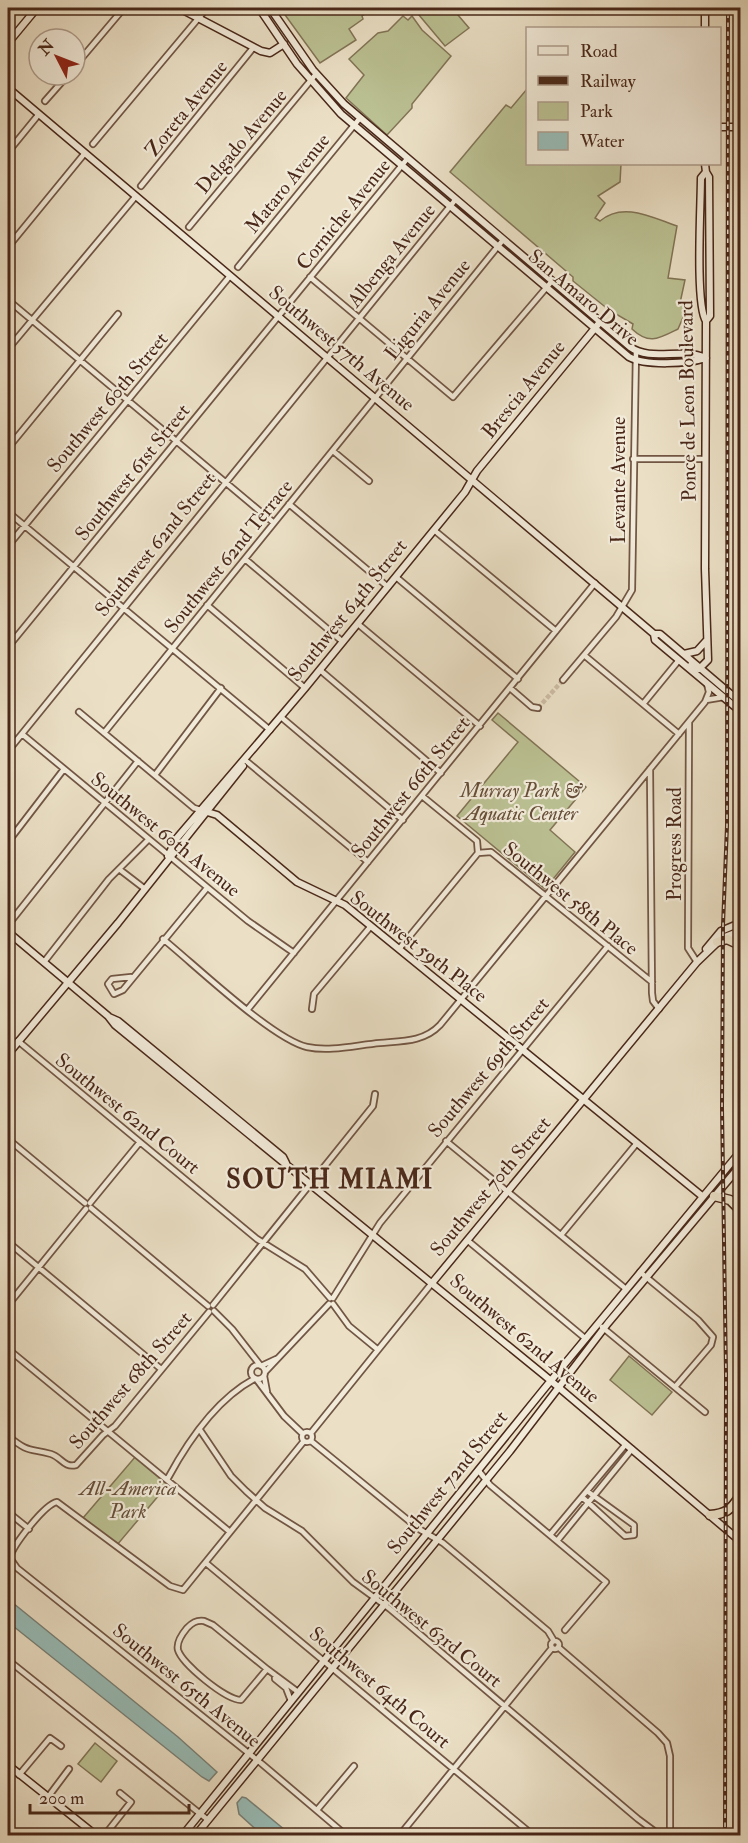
<svg xmlns="http://www.w3.org/2000/svg" width="748" height="1843" font-family="'IM FELL Double Pica',serif">
	<rect width="100%" height="100%" fill="#ebe0c6"/>
	<filter id="stains"><feTurbulence type="fractalNoise" baseFrequency=".00333" numOctaves="4"/><feColorMatrix values="0 0 0 0 .2 0 0 0 0 .09 0 0 0 0 .02 0 0 0 .5 -.17"/></filter>
	<radialGradient id="worn" r=".72"><stop offset=".6" stop-color="#630" stop-opacity="0"/><stop offset="1" stop-color="#630" stop-opacity=".3"/></radialGradient>
	<path fill="#bbc193" stroke="#827456" stroke-width="1.5" d="M280,8H374L362,16L363,19L349,29L356,40L320,63Z
		M427,8H452L469,28L445,46L419,15Z
		M403,16L408,20L412,16L422,30L451,56L412,104V108L387,135L346,98L364,75L349,59L378,33L388,31Z
		M527,89L528,164H621L620,182L598,196L605,203L595,218L600,221C623,201 653,218 677,226L668,278L685,280L680,303L688,306L678,329C658,339 649,345 632,329L633,324L609,310L573,281V277L450,172L506,105L511,108Z
		M498,713L586,787L550,830L575,852L545,889L457,816L518,742L492,720Z
		M629,1356L672,1392L652,1415L610,1380Z
		M136,1456L170,1482L117,1545L83,1518Z
		M95,1743L117,1761L101,1782L78,1764Z"/>
	<path fill="#98bdb8" stroke="#798178" stroke-width="1.5" d="M8,1599L178,1737L217,1772L209,1781L202,1777L8,1622Z
		M242,1797L246,1798L291,1835H262L239,1814L237,1803Z"/>
	<g fill="none" stroke-linecap="round" stroke-linejoin="round">
		<path stroke="#cbbba3" stroke-width="4.5" stroke-dasharray="4.5 2" stroke-linecap="butt" d="M538,708L563,680"/>
		<defs>
			<path id="street" d="M75,66L124,8
				M45,101L68,75
				M93,144L207,8
				M8,152L39,114
				M141,186L253,48
				M189,227L316,74
				M8,247L85,153
				M238,267L360,118
				M310,277L453,397L552,281
				M8,300L274,523
				M8,349L136,196
				M8,448L118,314
				M333,451L369,481
				M633,459H705
				M289,504L388,587
				M8,512L270,730
				M434,530L556,631
				M8,546L230,276
				M245,559L343,642
				M396,577L518,679
				M207,605L305,688
				M358,624L480,726
				M8,647L407,159
				M584,655L679,734
				M320,670L441,773
				M563,680L616,617L632,590L636,351
				M510,688L532,707L538,708
				M706,700L724,697
				M643,704L679,660
				M79,712L194,808L201,810
				M281,717L403,820
				M689,722L688,948L697,962
				M104,733L503,240
				M22,734L248,921L294,953
				M8,751L456,199
				M245,760L368,862
				M650,769L652,993L653,1001L659,1009
				M155,775L221,688
				M422,796L477,841L478,853
				M8,842L64,769
				M478,853L491,852L652,982
				M119,869L145,889
				M8,925L138,761
				M163,939C194,964 272,1039 307,1047C330,1052 357,1045 380,1043C402,1041 424,1042 440,1025L705,702L709,692L707,684
				M399,949L478,853
				M44,962L109,879L148,840
				M131,977L112,979L108,984L114,994L123,990L207,888
				M248,1009L595,583
				M312,1009L314,994L371,926
				M18,1041L257,1239L305,1269L330,1298
				M8,1139L85,1203
				M446,1141L626,1289
				M90,1203L140,1142
				M91,1208L208,1306
				M561,1235L637,1143
				M467,1240L586,1339
				M8,1242L161,1369
				M640,1272L698,1320L713,1337L711,1345L675,1387
				M333,1298L380,1223L608,946
				M333,1304L349,1326L377,1349
				M8,1305L86,1209
				M213,1305L373,1106L375,1094
				M214,1311L232,1329L260,1365
				M602,1327L705,1412
				M8,1349L230,1532
				M251 1372a7 7 0 1 1 14 0a7 7 0 1 1-14 0Z
				M261,1366L276,1359
				M265,1372L329,1304
				M264,1376L267,1392
				M257,1380L284,1416L303,1434
				M200,1430L231,1476L246,1491L265,1508L302,1531L353,1582L390,1609L638,1819L661,1836
				M302 1437a5 5 0 1 1 10 0a5 5 0 1 1-10 0Z
				M311,1433L432,1283
				M8,1436C29,1453 28,1448 51,1454C61,1457 64,1468 76,1465L103,1435L115,1426L209,1312
				M304,1441L183,1590L170,1586L57,1502C45,1504 12,1546 10,1558L17,1568L262,1764L347,1836
				M311,1441L419,1529L443,1543L548,1631L554,1641
				M478,1470L490,1485L606,1582L565,1630
				M168,1478C188,1441 217,1399 254,1379
				M582,1497L625,1536L634,1535V1525L587,1491
				M8,1512L29,1529
				M550,1535L626,1444
				M557,1541L632,1449
				M206,1563L534,1836
				M204,1621L213,1625L267,1669L241,1700C226,1700 182,1664 178,1650C176,1642 182,1634 187,1628C192,1623 196,1620 204,1621Z
				M551 1645a4 4 0 1 1 8 0a4 4 0 1 1-8 0Z
				M558,1647L658,1733L667,1743L670,1756V1836
				M8,1660L208,1820
				M267,1669L298,1692
				M275,1675V1679L286,1688L291,1701
				M19,1775L50,1738L61,1746
				M48,1797L69,1769
				M317,1810L354,1766
				M104,1836L131,1802L120,1793
				M399,1836L552,1648"/>
			<path id="secondary" d="M179,8L261,51L270,53L284,44
				M259,8L297,64L341,114L629,357C645,366 688,364 706,358
				M270,8L313,70L344,104L630,347C651,362 682,347 705,358
				M705,28V8
				M8,43L37,8
				M8,88L654,634L655,640L740,711
				M720,127H740
				M706,172L709,177L710,316L706,321
				M654,634H660L740,702
				M684,654L697,651L707,640
				M691,665L699,669L708,660L705,569L706,321C695,305 701,203 701,178L706,172L705,164
				M201,810L217,815L297,882L345,905L702,1196
				M168,856L177,838L305,688L465,492L477,471L600,322
				M8,932L108,1016L115,1025L544,1375L740,1541
				M706,949L721,931L740,923
				M109,1017L118,1021L283,1157L286,1163
				M8,1054L118,923L243,766
				M432,1283L697,962L722,938L740,931
				M8,1765L97,1836
				M182,1836L544,1389L740,1152
				M195,1836L510,1451L608,1323L740,1166"/>
			<path id="highway" d="M717,942L727,939L740,945
				M714,1196L730,1200L739,1209
				M710,1515C725,1514 731,1510 739,1497
				M738,1836L740,1093"/>
		</defs>
		<use href="#street" stroke="#725644" stroke-width="8"/>
		<use href="#secondary" stroke="#4a2819" stroke-width="9"/>
		<use href="#highway" stroke="#4a2819" stroke-width="11"/>
		<use href="#street" stroke="#f2ebda" stroke-width="4.5"/>
		<use href="#secondary" stroke="#f2ebda" stroke-width="6"/>
		<use href="#highway" stroke="#ebe0c6" stroke-width="8"/>
		<defs>
			<path id="rail" d="M725,1836L726,1374L722,1108L723,925L727,826L728,8"/>
		</defs>
		<use href="#rail" stroke="#4a2819" stroke-width="4"/>
		<use href="#rail" stroke="#f2ebda" stroke-width="1.5" stroke-dasharray="4.5" stroke-linecap="butt"/>
	</g>
	<g text-anchor="middle" stroke-width="4.5" stroke-linejoin="round" paint-order="stroke">
		<g font-size="20" fill="#4a2819" stroke="#f2ebda">
			<text transform="translate(186 108) rotate(-51)" y="7">Zoreta Avenue</text>
			<text transform="translate(241 141) rotate(-50)" y="7">Delgado Avenue</text>
			<text transform="translate(287 183) rotate(-51)" y="7">Mataro Avenue</text>
			<text transform="translate(343 214) rotate(-51)" y="7">Corniche Avenue</text>
			<text transform="translate(391 255) rotate(-51)" y="7">Albenga Avenue</text>
			<text transform="translate(584 297) rotate(40)" y="7">San Amaro Drive</text>
			<text transform="translate(427 309) rotate(-51)" y="7">Liguria Avenue</text>
			<text transform="translate(342 348) rotate(40)" y="7">Southwest 57th Avenue</text>
			<text transform="translate(523 389) rotate(-51)" y="7">Brescia Avenue</text>
			<text transform="translate(687 401) rotate(-91)" y="7">Ponce de Leon Boulevard</text>
			<text transform="translate(107 402) rotate(-50)" y="7">Southwest 60th Street</text>
			<text transform="translate(132 472) rotate(-51)" y="7">Southwest 61st Street</text>
			<text transform="translate(618 480) rotate(-90)" y="7">Levante Avenue</text>
			<text transform="translate(155 544) rotate(-51)" y="7">Southwest 62nd Street</text>
			<text transform="translate(228 556) rotate(-51)" y="7">Southwest 62nd Terrace</text>
			<text transform="translate(347 610) rotate(-51)" y="7">Southwest 64th Street</text>
			<text transform="translate(410 787) rotate(-51)" y="7">Southwest 66th Street</text>
			<text transform="translate(166 834) rotate(39)" y="7">Southwest 60th Avenue</text>
			<text transform="translate(674 844) rotate(-90)" y="7">Progress Road</text>
			<text transform="translate(571 898) rotate(39)" y="7">Southwest 58th Place</text>
			<text transform="translate(419 946) rotate(38)" y="7">Southwest 59th Place</text>
			<text transform="translate(488 1067) rotate(-50)" y="7">Southwest 69th Street</text>
			<text transform="translate(128 1113) rotate(39)" y="7">Southwest 62nd Court</text>
			<text transform="translate(490 1186) rotate(-50)" y="7">Southwest 70th Street</text>
			<text transform="translate(525 1338) rotate(40)" y="7">Southwest 62nd Avenue</text>
			<text transform="translate(130 1380) rotate(-49)" y="7">Southwest 68th Street</text>
			<text transform="translate(447 1482) rotate(-51)" y="7">Southwest 72nd Street</text>
			<text transform="translate(432 1628) rotate(39)" y="7">Southwest 63rd Court</text>
			<text transform="translate(187 1685) rotate(39)" y="7">Southwest 65th Avenue</text>
			<text transform="translate(380 1687) rotate(40)" y="7">Southwest 64th Court</text>
		</g>
		<g font-size="20" font-style="italic" fill="#664e38" stroke="#f2ebda">
			<text x="521" y="797">Murray Park &amp;<tspan x="521" dy="23">Aquatic Center</tspan></text>
			<text x="128" y="1495">All-America<tspan x="128" dy="23">Park</tspan></text>
		</g>
		<g font-size="26" font-weight="bold" letter-spacing="1.5" fill="#4a2819" stroke="#f2ebda">
			<text x="330" y="1188">SOUTH MIAMI</text>
		</g>
	</g>
	<rect width="748" height="1843" fill="none" stroke="#ebe0c6" stroke-width="30"/>
	<rect x="9" y="9" width="730" height="1825" fill="none" stroke="#4a2819" stroke-width="3"/>
	<rect x="15" y="15" width="718" height="1813" fill="none" stroke="#4a2819" stroke-width="1.5"/>
	<rect x="526" y="27" width="195" height="138" fill="#f2ebda" stroke="#af9d8d" stroke-width="1.5"/>
	<rect x="538" y="46" width="30" height="9" fill="#f2ebda" stroke="#af9d8d" stroke-width="1.5"/>
	<text x="580" y="57" font-size="18" fill="#4a2819">Road</text>
	<rect x="538" y="76" width="30" height="9" fill="#4a2819" stroke="#af9d8d" stroke-width="1.5"/>
	<text x="580" y="87" font-size="18" fill="#4a2819">Railway</text>
	<rect x="538" y="102" width="30" height="18" fill="#bbc193" stroke="#af9d8d" stroke-width="1.5"/>
	<text x="580" y="117" font-size="18" fill="#4a2819">Park</text>
	<rect x="538" y="132" width="30" height="18" fill="#98bdb8" stroke="#af9d8d" stroke-width="1.5"/>
	<text x="580" y="147" font-size="18" fill="#4a2819">Water</text>
	<g transform="translate(57 57) rotate(312)"><circle r="28" fill="#f2ebda" stroke="#af9d8d" stroke-width="1.5"/>
	<path d="M0-4.5L10 22L0 15L-10 22Z" fill="#8f2418"/>
	<text y="-9" font-size="16" font-weight="bold" text-anchor="middle" fill="#4a2819">N</text>
	</g>
	<path d="M30 1804v9h159v-9" fill="none" stroke="#4a2819" stroke-width="3"/>
	<text x="39" y="1804" font-size="18" fill="#4a2819" stroke="#f2ebda" stroke-width="4.5" paint-order="stroke">200 m</text>
	<rect width="100%" height="100%" filter="url(#stains)"/>
	<rect width="100%" height="100%" fill="url(#worn)"/>
</svg>
